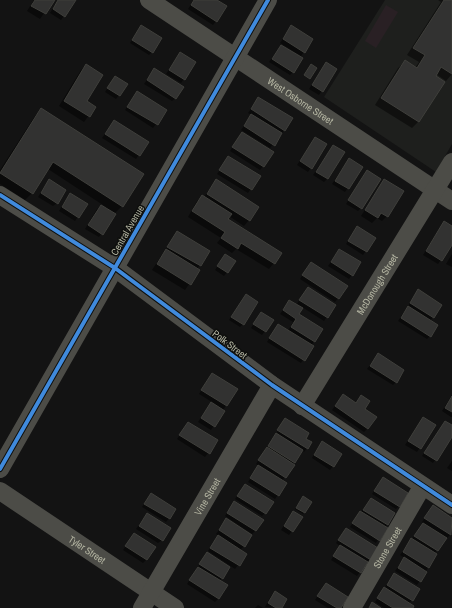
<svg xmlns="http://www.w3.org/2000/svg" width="452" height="608" font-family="'Archivo Narrow',sans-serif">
	<rect width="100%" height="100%" fill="#131313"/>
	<path fill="#1e1f1d" d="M385,0H452V144L436,172L324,97Z"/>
	<path fill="#292024" d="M386,5L398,12L376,48L365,41Z"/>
	<path fill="#0007" d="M34,0H53L40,19L27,11Z
		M58,0H75L61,20L50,13Z
		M194,0H216V21L213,25L188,9Z
		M438,0H452V74L446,81L436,74L434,76L443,82L418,122L412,128L375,105L398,68L405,62L415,68L419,62L407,55L441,2Z
		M142,26L152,52L149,55L130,43Z
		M291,27L312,40L301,56L280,43Z
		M281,46L293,72L290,75L269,62Z
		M180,53L195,63L181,83L166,74Z
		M326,63L336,69L319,95L309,89Z
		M86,65L85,102L95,107L84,122L59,106L81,70Z
		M154,70L176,98L172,101L144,84Z
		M115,77L119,95L116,99L105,92Z
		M137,92L166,110L153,128L125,110Z
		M259,98L284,130L270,148L241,130L252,115L248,113Z
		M41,110L122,206L114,214L99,237L85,229L97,209L101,206L105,209L106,207L48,169L32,193L25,200L0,184V170L35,116Z
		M114,121L148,142L136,159L102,138Z
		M242,133L263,166L260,170L230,151Z
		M315,138L326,144L308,172L297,165Z
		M333,146L327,179L324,182L313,175Z
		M229,157L259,176L248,193L217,174Z
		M349,159L361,167L345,192L332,184Z
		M367,172L361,208L358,211L346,204Z
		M49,180L57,203L53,206L38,197Z
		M384,180L387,216L382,221L377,218L372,223L361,216Z
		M216,181L249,220L244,226L229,216L227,220L281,254L269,269L236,249L232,253L217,243L221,238L188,217L197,201L204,197Z
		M67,198L87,204L75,221L59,211Z
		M441,226L452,227V244L438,264L423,255Z
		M357,227L375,238L363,255L346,244Z
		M177,232L209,251L197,269L199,270L185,290L152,270Z
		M340,250L360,263L349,279L328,266Z
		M452,254V267L446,264Z
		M225,255L235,261L224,276L215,270Z
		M308,267L338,298L335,302L300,279Z
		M308,288L335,305L324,321L302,307L297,315L314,341L301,363L267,342L275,329L288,331L293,322L280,314L290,301L296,305Z
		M418,291L441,305L430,321V336L427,339L398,321Z
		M246,295L243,324L240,327L229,320Z
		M261,313L265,331L262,335L251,328Z
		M378,355L396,382L393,385L367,369Z
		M209,378L236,389L211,430L198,422L212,402L199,394Z
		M343,395L355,404L361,396L368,428L364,432L332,410Z
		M452,395V417H451L442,411Z
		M423,418L435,425L417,452L405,445Z
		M285,420L305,439L307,448L304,452L302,450L292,465L282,481L286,483L275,499L248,482L259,466L256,464Z
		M445,422L452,426V435L433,463L422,456Z
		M188,423L217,441L205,457L177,439Z
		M319,446L333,466L330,470L312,458Z
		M452,461V471L447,468Z
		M383,478L399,506L396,509L372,494Z
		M245,485L265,513L262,516L235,499Z
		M151,495L175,510L166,522L142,507Z
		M302,499L310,502L303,514L295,509Z
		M371,499L394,513L376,543L350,527Z
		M231,506L256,530L252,534L225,516Z
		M433,506L452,519V533L447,538L446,537L434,554L436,555L417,585L395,571L405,558L400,555L424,523L422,522Z
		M147,514L162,540L158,543L136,529Z
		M290,516L292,531L289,535L281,530Z
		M226,520L244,546L240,550L246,554L235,569L208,551L219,536L216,534Z
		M346,529L370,559L357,576L331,560L340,546L336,543Z
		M134,534L146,560L143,563L123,550Z
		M207,553L222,578L219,581V598L215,602L187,584Z
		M394,574L412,600L409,603L412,608H384L375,602Z
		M326,584L340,608H328L315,600Z
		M275,593L281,608L265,607L271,596Z
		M258,605L263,608H255Z"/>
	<path fill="#323231" stroke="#3f3f3b" d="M35,0H55L46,14L31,6Z
		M58,0H76L65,17L53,9Z
		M194,0H217L227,6L217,22L191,5Z
		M444,0H452V74L441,67L436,76L445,82L419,122L381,98L405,60L417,68L425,55L413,48Z
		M141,25L162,38L153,53L132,40Z
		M291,25L313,39L305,53L283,39Z
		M281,45L303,58L294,73L272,59Z
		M180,52L196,62L185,80L169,70Z
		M326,62L337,69L323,92L312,85Z
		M86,64L103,75L87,101L96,107L90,117L64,101Z
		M311,64L317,68L310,79L304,75Z
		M154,68L184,87L176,99L147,80Z
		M115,76L128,84L120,96L107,88Z
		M137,91L167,110L158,125L127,107Z
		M258,97L293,118L285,131L251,109Z
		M41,108L144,174L123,207L53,162L33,194L0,173Z
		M251,114L282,133L275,146L244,126Z
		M114,120L149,142L140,156L105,134Z
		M242,132L274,152L264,167L232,147Z
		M315,137L327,144L312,169L300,161Z
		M333,145L345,152L328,179L316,172Z
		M228,156L261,176L252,190L219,170Z
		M349,158L363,167L349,189L335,181Z
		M367,170L381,179L362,209L348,200Z
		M49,179L66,190L58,204L41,193Z
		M216,179L259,207L250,221L207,194Z
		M384,179L404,191L388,217L381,213L378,218L365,210Z
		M70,193L88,204L79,218L62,207Z
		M202,195L232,214L228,219L282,253L275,264L241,243L238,249L221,238L225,232L192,211Z
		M101,205L116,214L103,235L88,225Z
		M444,221L452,226V245L442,261L426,251Z
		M357,226L376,238L367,252L348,241Z
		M177,231L210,251L201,266L167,247Z
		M166,249L200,270L191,285L157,264Z
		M339,249L361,262L353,276L331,262Z
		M225,254L236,261L228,273L217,266Z
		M311,262L348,286L339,299L302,275Z
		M308,287L336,305L328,318L299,300Z
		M418,289L442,305L434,318L410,303Z
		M246,294L258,302L244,325L231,317Z
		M289,300L303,308L299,314L323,329L315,342L291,327L296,319L283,310Z
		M408,306L438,325L431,337L401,318Z
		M261,312L274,320L266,332L253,324Z
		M278,324L314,346L305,361L269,338Z
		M378,353L404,370L397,383L370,366Z
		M212,373L238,389L227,406L201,390Z
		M343,394L356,403L361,395L370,401L365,409L377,417L368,429L335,406Z
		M452,396V412L445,408Z
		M211,402L225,411L215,427L201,418Z
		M423,417L436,425L421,449L408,441Z
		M285,418L309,433L306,439L312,442L308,449L277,430Z
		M445,421L452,425V437L437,461L424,453Z
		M188,422L218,440L210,454L179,435Z
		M276,433L303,450L295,463L268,446Z
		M322,441L342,454L334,467L314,455Z
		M267,447L295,465L286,478L258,460Z
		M258,465L287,483L279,496L250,478Z
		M383,477L408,493L400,507L374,491Z
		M245,484L274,502L266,514L237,496Z
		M151,493L176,509L170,519L144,504Z
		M303,496L312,502L305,513L296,508Z
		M371,498L395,513L388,525L363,510Z
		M234,501L264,520L256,531L227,513Z
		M433,505L452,518L451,535L424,518Z
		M293,511L303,517L293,532L284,526Z
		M360,511L388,528L380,541L352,523Z
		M147,513L171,528L163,541L139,526Z
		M226,518L252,535L245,547L219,530Z
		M423,523L447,538L438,551L414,536Z
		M346,528L378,548L371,560L338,540Z
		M134,533L156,547L147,560L125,546Z
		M218,535L247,554L240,566L210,548Z
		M411,538L437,554L429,568L403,552Z
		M340,545L368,562L361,573L333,556Z
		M207,552L230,567L223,579L199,564Z
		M404,557L427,572L421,582L398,568Z
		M198,567L228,585L219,599L189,580Z
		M394,573L420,589L413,601L387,585Z
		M326,583L348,597L341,608H337L317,596Z
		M384,587L414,606L413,608H393L377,598Z
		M275,591L287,599L282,608H276L268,603Z
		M372,602L381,608H369Z"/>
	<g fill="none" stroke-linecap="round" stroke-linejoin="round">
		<g stroke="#4c4c47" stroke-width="18">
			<path id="s1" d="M149,0L452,201"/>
			<path d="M0,195L115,268L272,385L452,505"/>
			<path id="s2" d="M302,406L452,162"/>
			<path d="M0,469L268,0"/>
			<path id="s3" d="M0,491L175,608"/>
			<path id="s4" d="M142,608L272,385"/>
			<path id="s5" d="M352,608L422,487"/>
		</g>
		<defs>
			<path id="cycleway" d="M0,195L115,268L272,385L452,505
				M0,469L268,0"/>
		</defs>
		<use href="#cycleway" stroke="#0e0f0d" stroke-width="6"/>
		<use href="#cycleway" stroke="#408adc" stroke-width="4"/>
	</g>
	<g text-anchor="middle" stroke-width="3" stroke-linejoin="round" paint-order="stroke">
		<g font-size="10" fill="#b4b5a2" stroke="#0e0f0d">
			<text dy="4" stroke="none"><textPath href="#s1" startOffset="182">West Osborne Street</textPath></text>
			<text transform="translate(127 230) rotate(-60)" y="4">Central Avenue</text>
			<text dy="4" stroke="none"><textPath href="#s2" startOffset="143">McDonough Street</textPath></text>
			<text transform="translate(230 344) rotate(37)" y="4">Polk Street</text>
			<text dy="4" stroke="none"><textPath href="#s4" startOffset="129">Vine Street</textPath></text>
			<text dy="4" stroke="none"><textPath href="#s5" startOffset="70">Stone Street</textPath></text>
			<text dy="4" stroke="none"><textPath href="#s3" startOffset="105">Tyler Street</textPath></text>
		</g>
	</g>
</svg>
